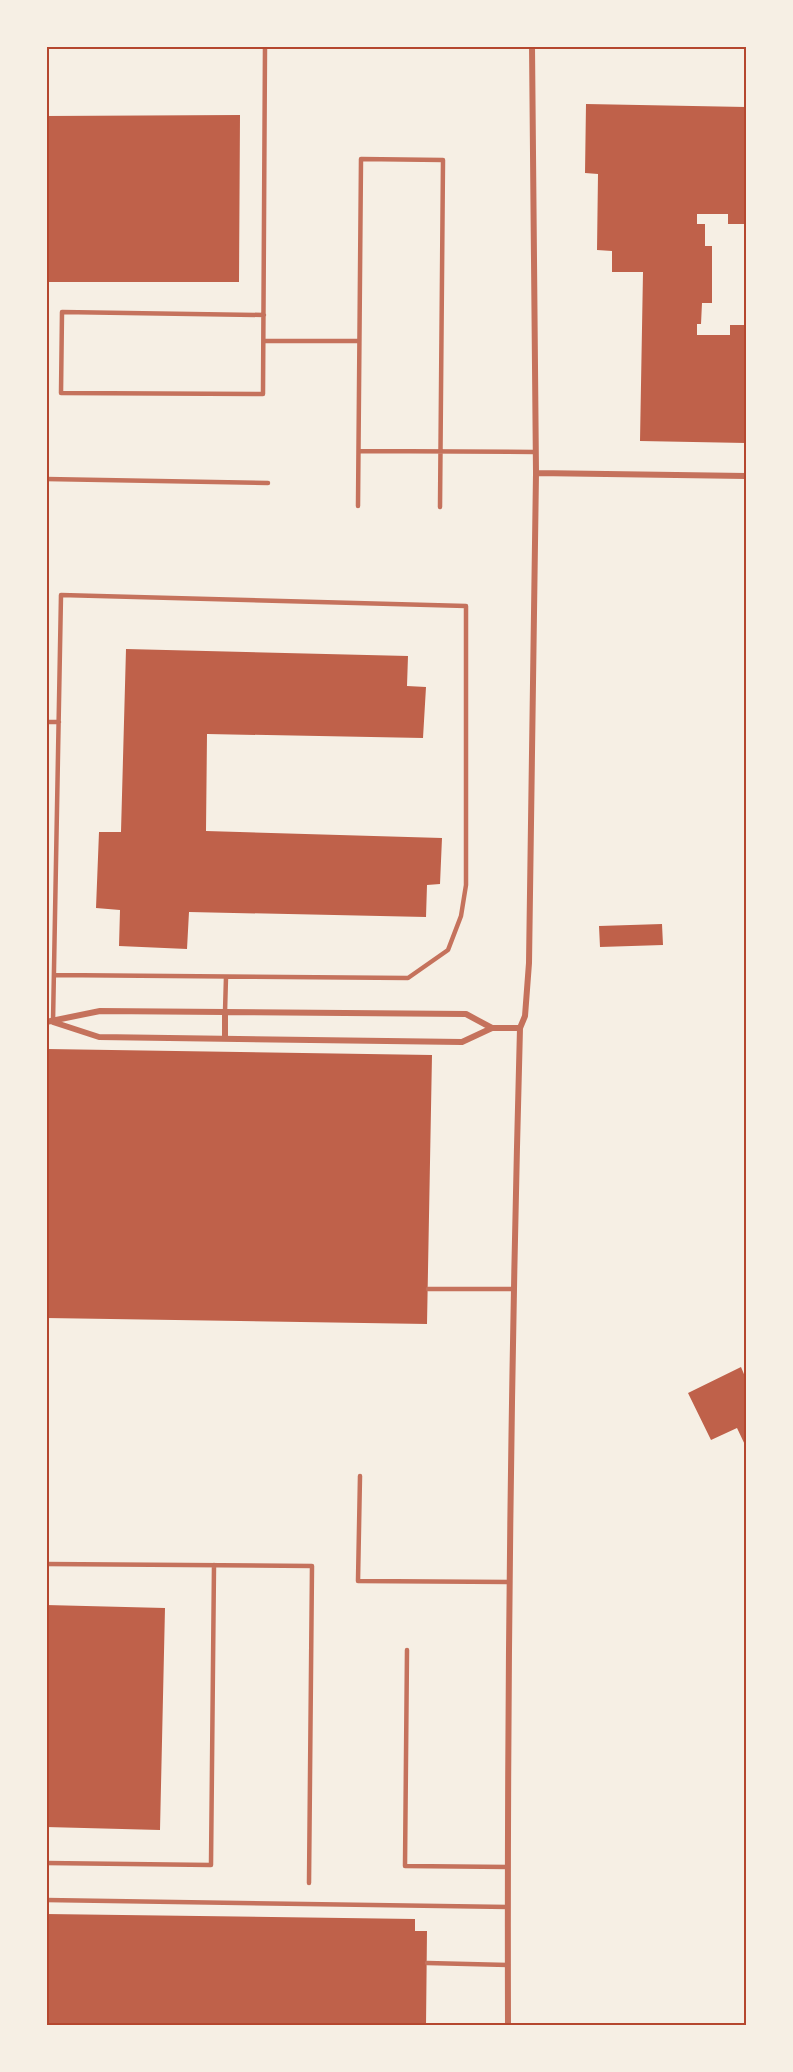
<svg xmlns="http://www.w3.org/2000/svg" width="793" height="2072" font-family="'Fira Sans Condensed',sans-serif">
	<rect width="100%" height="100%" fill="#f6efe4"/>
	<path fill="#bf614a" d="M586,104L746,107V224H728V214H697V224H705V246H712V303H702L701,324H697V335H730V325H746V443L640,441L643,272H612V251L597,250L598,174L585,173Z
		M240,115L239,282H46V116Z
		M126,649L408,656L407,686L426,687L423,738L207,734L206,831L442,838L440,884L427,885L426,917L189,912L187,949L119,946L120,910L96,908L99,832H121Z
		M662,924L663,945L600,947L599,926Z
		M47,1049L432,1055L427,1324L46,1318Z
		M741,1367L746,1379V1447L737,1428L711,1440L688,1393Z
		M46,1605L165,1608L160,1830L46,1827Z
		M46,1914L415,1919V1931H427L426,2026H46Z"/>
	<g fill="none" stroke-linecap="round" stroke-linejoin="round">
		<path stroke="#c5725c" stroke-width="4.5" d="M264,315L62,312L61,393L263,394L265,46
			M264,341H359
			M359,451L535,452
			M46,479L268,483
			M358,506L361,159L443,160L440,507
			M46,722H59
			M225,1012L226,977
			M53,1022L61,595L466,606V885L461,916L448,950L408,978L54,975
			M428,1289H513
			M360,1476L358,1581L509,1582
			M46,1564L312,1566L309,1883
			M407,1650L405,1866L508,1867
			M46,1863L211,1865L214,1565
			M46,1900L508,1907
			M427,1963L508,1965"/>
		<path stroke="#c5725c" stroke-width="6" d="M536,473L746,476
			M46,1022L100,1011L466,1014L492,1028
			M53,1022L99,1037L462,1042L492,1028H520
			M225,1039V1012
			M508,2026C507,1693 511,1361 520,1028L525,1016L529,963L536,473L532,46"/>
	</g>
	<rect width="793" height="2072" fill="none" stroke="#f6efe4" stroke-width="96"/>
	<rect x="48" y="48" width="697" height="1976" fill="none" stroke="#b5482f" stroke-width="2"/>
</svg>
